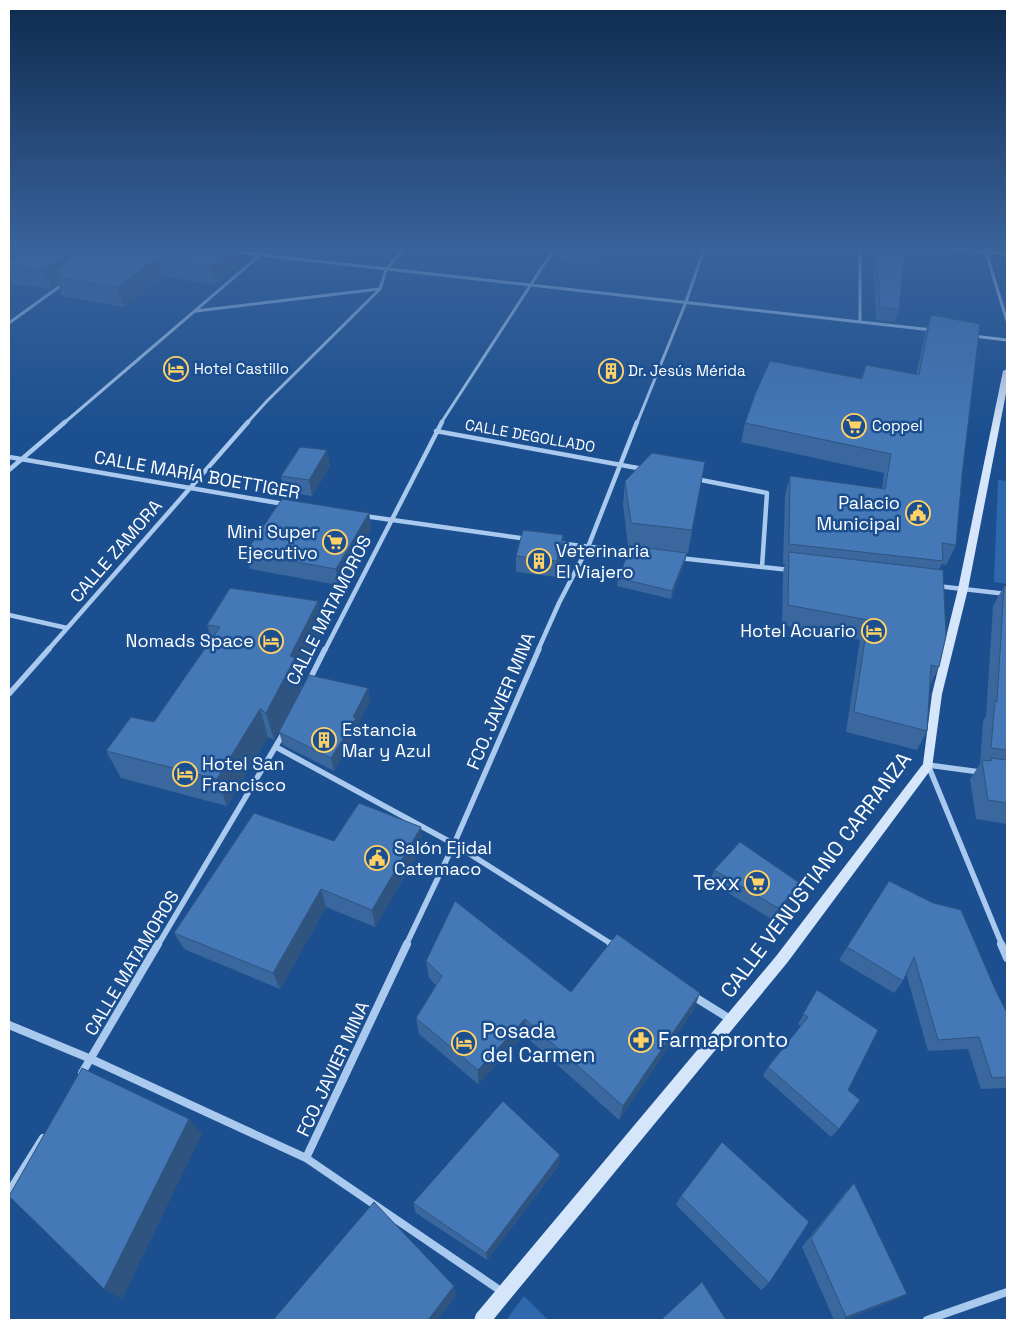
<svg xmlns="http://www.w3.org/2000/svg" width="1016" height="1329" font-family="'Space Grotesk',sans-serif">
	<rect width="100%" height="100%" fill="#1b4f8f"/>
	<path fill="#2e69ad" d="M998,480L1007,481V584L994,582Z
		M524,1296L548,1320H506Z"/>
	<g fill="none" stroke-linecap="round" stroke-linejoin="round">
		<path stroke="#a9c9ee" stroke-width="3" d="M860,249V321
			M954,249L1007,254
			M985,249L1007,321
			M235,252L932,330
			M196,311L379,289
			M9,323L63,284
			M973,336L1007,340
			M64,423L267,249
			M247,423L267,401L380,289L386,270L404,249
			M441,423L554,249
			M637,423L686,302L704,249"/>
		<path stroke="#a9c9ee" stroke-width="4.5" d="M436,431L643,469
			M9,457L284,504
			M9,470L65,422
			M696,479L767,493L762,567
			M364,516L527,539
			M557,543L633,552
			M679,558L790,570
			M937,586L1007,594
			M9,615L67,628
			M48,650L248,422
			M325,650L442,422
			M538,650L559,603L588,547L637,422"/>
		<path stroke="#a9c9ee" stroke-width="5.5" d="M309,681L325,649
			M9,694L49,649
			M276,747L454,844L613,945
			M928,765L1002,945
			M928,765L980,772
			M158,945L283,734
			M406,945L454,844L539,649"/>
		<path stroke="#a9c9ee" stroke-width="8" d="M611,944L614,946
			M1001,944L1007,958
			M693,996L730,1019
			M9,1025L91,1059L306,1158L501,1291
			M82,1073L158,944
			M306,1158L407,944
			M9,1192L43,1138
			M927,1320L1007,1292"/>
		<path fill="#d6e6fa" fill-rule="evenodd" d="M1007,369V388L968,589L942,694L932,768L787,963L493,1320H474L476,1314L777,955L923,764L932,694L958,589L1003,371Z"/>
	</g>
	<path fill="#3a679d" d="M29,249L242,262L215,285L163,276L124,307L62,296L58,283L51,289L13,284L9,272V265Z
		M559,249H604L595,265L558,260Z
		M875,249H905L899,309L895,322L876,320L873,264Z
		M931,315L962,475L956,545L946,565L942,564L939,569V667L930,685L927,731L917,750L846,732L860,640L782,625L783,572L785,564H783L785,495L790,476L882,489L884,473L741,442L745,423L861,378L866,365L916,375L925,333Z
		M327,450L330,466L312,496L284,492L281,476Z
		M705,462L688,553H687L685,561L671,599L617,586L618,578L631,546H628L623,504L625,481Z
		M369,513L371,529L338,585L250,569L245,553Z
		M563,535L562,551L556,577L516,572V556Z
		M1004,586H1007V824L976,819L970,779L980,764L983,721L986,716L993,606Z
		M318,601L324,629L300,677L302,686L274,740L268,737L227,806L121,778L106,751L154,722L211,639L207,625Z
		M368,688L370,701L357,726L358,731L334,771L283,745L279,732Z
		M334,841L423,845L375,927L326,907L280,989L184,949L174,933Z
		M714,870L801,884L795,896L773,920L710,882Z
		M889,881L995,989L1007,1013V1088L981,1089L968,1049L928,1051L906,973L903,981L894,993L839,960Z
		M426,961L571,992L694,1009L619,1120L524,1035L478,1084L419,1034L416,1018L436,985L429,978Z
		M817,990L848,1090L839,1129L831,1137L763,1076L768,1067L801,1026L798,1024Z
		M559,1165L487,1260L416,1213L413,1203Z
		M854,1183L907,1294L895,1300L844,1320H834L802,1247L845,1193Z
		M681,1196L769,1283L761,1290L676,1205Z"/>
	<path fill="#305480" d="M74,249H107L63,272L54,271L58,283L51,289L44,270Z
		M232,249H239L242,262L215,285L210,266Z
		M598,249H604L595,265L596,252Z
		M157,258L163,276L124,307L117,287Z
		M327,450L330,466L312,496L309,480Z
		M369,513L371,529L338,585L336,569Z
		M563,535L562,551L556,577L557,561Z
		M687,553L685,561L671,599L672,591Z
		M318,601L324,629L300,677L302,686L274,740L266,713L290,656Z
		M368,688L370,701L357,726L358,731L334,771L331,758Z
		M260,709L268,737L227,806L217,779Z
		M421,827L423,845L375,927L372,910Z
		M801,884L795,896L773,920L778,908Z
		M321,889L326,907L280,989L273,973Z
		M700,993L694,1009L619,1120L623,1106Z
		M525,1019L524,1035L478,1084V1070Z
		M189,1119L202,1134L122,1299L104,1289Z
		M560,1155L559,1165L487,1260L486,1253Z
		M454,1286L456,1296L438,1320H428Z
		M907,1294L895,1300L844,1320H841L846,1317Z"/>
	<path fill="#4478b7" stroke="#305480" d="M29,249H74L44,270L9,265V263Z
		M85,249H232L210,266L157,258L117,287L56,277L63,272L54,271Z
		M572,249H598L596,252Z
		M877,249H905L899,309L880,307Z
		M931,315L980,324L962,475L956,545L942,543L943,561L789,544L790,476L885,489L891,454L745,423L756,392L770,361L862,379L866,365L919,375Z
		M300,447L327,450L309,480L281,476Z
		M652,453L705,462L692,530L631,523L625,481Z
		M282,499L369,513L336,569L245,553Z
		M523,530L563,535L557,561L516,556Z
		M631,546L687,553L672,591L618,578Z
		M789,552L943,570L946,636L939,667L931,665L927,731L854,712L868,620L788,605Z
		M1004,586H1007V750L991,748L995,701L997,702Z
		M230,588L318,601L290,656L295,658L266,713L260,709L217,779L106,751L131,717L154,722L220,627L207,625Z
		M309,675L368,688L353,717L356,718L331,758L279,732Z
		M991,758L1007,760V803L988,800L982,760L991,761Z
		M359,803L421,827L372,910L321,889L273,973L174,933L254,813L334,841Z
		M740,842L801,884L778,908L714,870Z
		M889,881L933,903L961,910L995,989L1007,1013V1077L992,1078L979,1037L938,1040L914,957L903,981L847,947Z
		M455,901L571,992L617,934L700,993L623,1106L525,1019L478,1070L416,1018L442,976L426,961Z
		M817,990L878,1030L848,1090L860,1100L839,1129L768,1067L808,1017L803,1014Z
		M82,1068L189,1119L104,1289L9,1196Z
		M503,1101L560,1155L486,1253L413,1203Z
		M722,1142L809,1222L769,1283L681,1196Z
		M854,1183L907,1294L846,1317L811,1238Z
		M374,1202L454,1286L428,1320H273Z
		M702,1282L726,1320H661Z"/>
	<linearGradient id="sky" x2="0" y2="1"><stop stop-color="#0f2b4f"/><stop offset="0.57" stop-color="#39639b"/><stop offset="1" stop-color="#39639b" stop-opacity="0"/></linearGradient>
	<rect width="1016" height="435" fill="url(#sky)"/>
	<defs>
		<symbol id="hotel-ring" viewBox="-11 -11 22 22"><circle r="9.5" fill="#1b4f8f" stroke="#ffd166" stroke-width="1.5"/><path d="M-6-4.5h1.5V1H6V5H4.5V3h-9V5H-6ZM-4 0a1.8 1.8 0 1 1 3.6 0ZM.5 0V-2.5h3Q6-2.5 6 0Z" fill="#ffd166"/></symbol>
		<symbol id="building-ring" viewBox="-11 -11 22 22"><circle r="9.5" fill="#1b4f8f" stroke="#ffd166" stroke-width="1.5"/><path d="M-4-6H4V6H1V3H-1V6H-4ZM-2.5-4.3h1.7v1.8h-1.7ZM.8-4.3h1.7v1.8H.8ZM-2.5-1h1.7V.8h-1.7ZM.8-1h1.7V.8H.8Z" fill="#ffd166"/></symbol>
		<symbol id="supermarket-ring" viewBox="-11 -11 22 22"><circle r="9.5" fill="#1b4f8f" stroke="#ffd166" stroke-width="1.5"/><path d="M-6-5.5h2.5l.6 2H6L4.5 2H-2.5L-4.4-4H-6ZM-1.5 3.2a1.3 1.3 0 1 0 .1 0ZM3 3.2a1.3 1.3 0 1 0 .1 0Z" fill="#ffd166"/></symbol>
		<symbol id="civic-ring" viewBox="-11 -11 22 22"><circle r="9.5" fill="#1b4f8f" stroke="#ffd166" stroke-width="1.5"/><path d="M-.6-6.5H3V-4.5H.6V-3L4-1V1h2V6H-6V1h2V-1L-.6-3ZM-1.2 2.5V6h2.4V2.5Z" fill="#ffd166"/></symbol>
		<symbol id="pharmacy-ring" viewBox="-11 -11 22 22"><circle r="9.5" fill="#1b4f8f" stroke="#ffd166" stroke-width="1.5"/><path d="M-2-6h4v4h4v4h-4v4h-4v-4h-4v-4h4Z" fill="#ffd166"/></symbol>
	</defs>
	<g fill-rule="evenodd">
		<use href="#hotel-ring" x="162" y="355" width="28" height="28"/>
		<use href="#building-ring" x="597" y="357" width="28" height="28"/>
		<use href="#supermarket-ring" x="840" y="412" width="28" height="28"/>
		<use href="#civic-ring" x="904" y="499" width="28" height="28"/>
		<use href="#supermarket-ring" x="321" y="528" width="28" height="28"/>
		<use href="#building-ring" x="525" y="547" width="28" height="28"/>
		<use href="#hotel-ring" x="860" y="617" width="28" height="28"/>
		<use href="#hotel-ring" x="257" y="627" width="28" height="28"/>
		<use href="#building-ring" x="310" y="726" width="28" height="28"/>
		<use href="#hotel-ring" x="171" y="760" width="28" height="28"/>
		<use href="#civic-ring" x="363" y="844" width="28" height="28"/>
		<use href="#supermarket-ring" x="743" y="869" width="28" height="28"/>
		<use href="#pharmacy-ring" x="627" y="1026" width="28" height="28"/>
		<use href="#hotel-ring" x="450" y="1029" width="28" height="28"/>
	</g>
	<g text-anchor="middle" stroke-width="5" stroke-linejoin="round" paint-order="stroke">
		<g font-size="15" fill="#fff" stroke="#1b4f8f" text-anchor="start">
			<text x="194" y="374">Hotel Castillo</text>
			<text x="628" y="376">Dr. Jesús Mérida</text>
			<text x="872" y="431">Coppel</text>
		</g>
		<g font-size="15" fill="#fff" stroke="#1b4f8f">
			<text transform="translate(530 436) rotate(10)" y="5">CALLE DEGOLLADO</text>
		</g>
		<g font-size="18" fill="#fff" stroke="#1b4f8f">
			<text transform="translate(197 475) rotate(10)" y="6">CALLE MARÍA BOETTIGER</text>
			<text transform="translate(116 551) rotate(-49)" y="6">CALLE ZAMORA</text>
			<text transform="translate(329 610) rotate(-63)" y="6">CALLE MATAMOROS</text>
			<text transform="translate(501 701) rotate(-67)" y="6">FCO. JAVIER MINA</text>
			<text transform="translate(132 963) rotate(-59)" y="6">CALLE MATAMOROS</text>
			<text transform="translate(333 1069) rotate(-65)" y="6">FCO. JAVIER MINA</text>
		</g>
		<g font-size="18" fill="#fff" stroke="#1b4f8f" text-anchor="end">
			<text x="900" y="509">Palacio<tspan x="900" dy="21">Municipal</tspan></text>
			<text x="318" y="538">Mini Super<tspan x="318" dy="21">Ejecutivo</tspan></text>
			<text x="556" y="557" text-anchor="start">Veterinaria<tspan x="556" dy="21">El Viajero</tspan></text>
			<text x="856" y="637">Hotel Acuario</text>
			<text x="254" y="647">Nomads Space</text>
			<text x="342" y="736" text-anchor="start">Estancia<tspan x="342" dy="21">Mar y Azul</tspan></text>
			<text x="202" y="770" text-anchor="start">Hotel San<tspan x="202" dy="21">Francisco</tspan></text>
			<text x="394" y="854" text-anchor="start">Salón Ejidal<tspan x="394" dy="21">Catemaco</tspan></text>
		</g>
		<g font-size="21" fill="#fff" stroke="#1b4f8f">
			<text transform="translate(816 875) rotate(-53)" y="7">CALLE VENUSTIANO CARRANZA</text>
		</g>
		<g font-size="21" fill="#fff" stroke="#1b4f8f" text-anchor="start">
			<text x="740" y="890" text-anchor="end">Texx</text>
			<text x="482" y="1038">Posada<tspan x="482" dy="24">del Carmen</tspan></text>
			<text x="658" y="1047">Farmapronto</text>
		</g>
	</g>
	<rect width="1016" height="1329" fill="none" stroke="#ffffff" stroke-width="20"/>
</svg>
